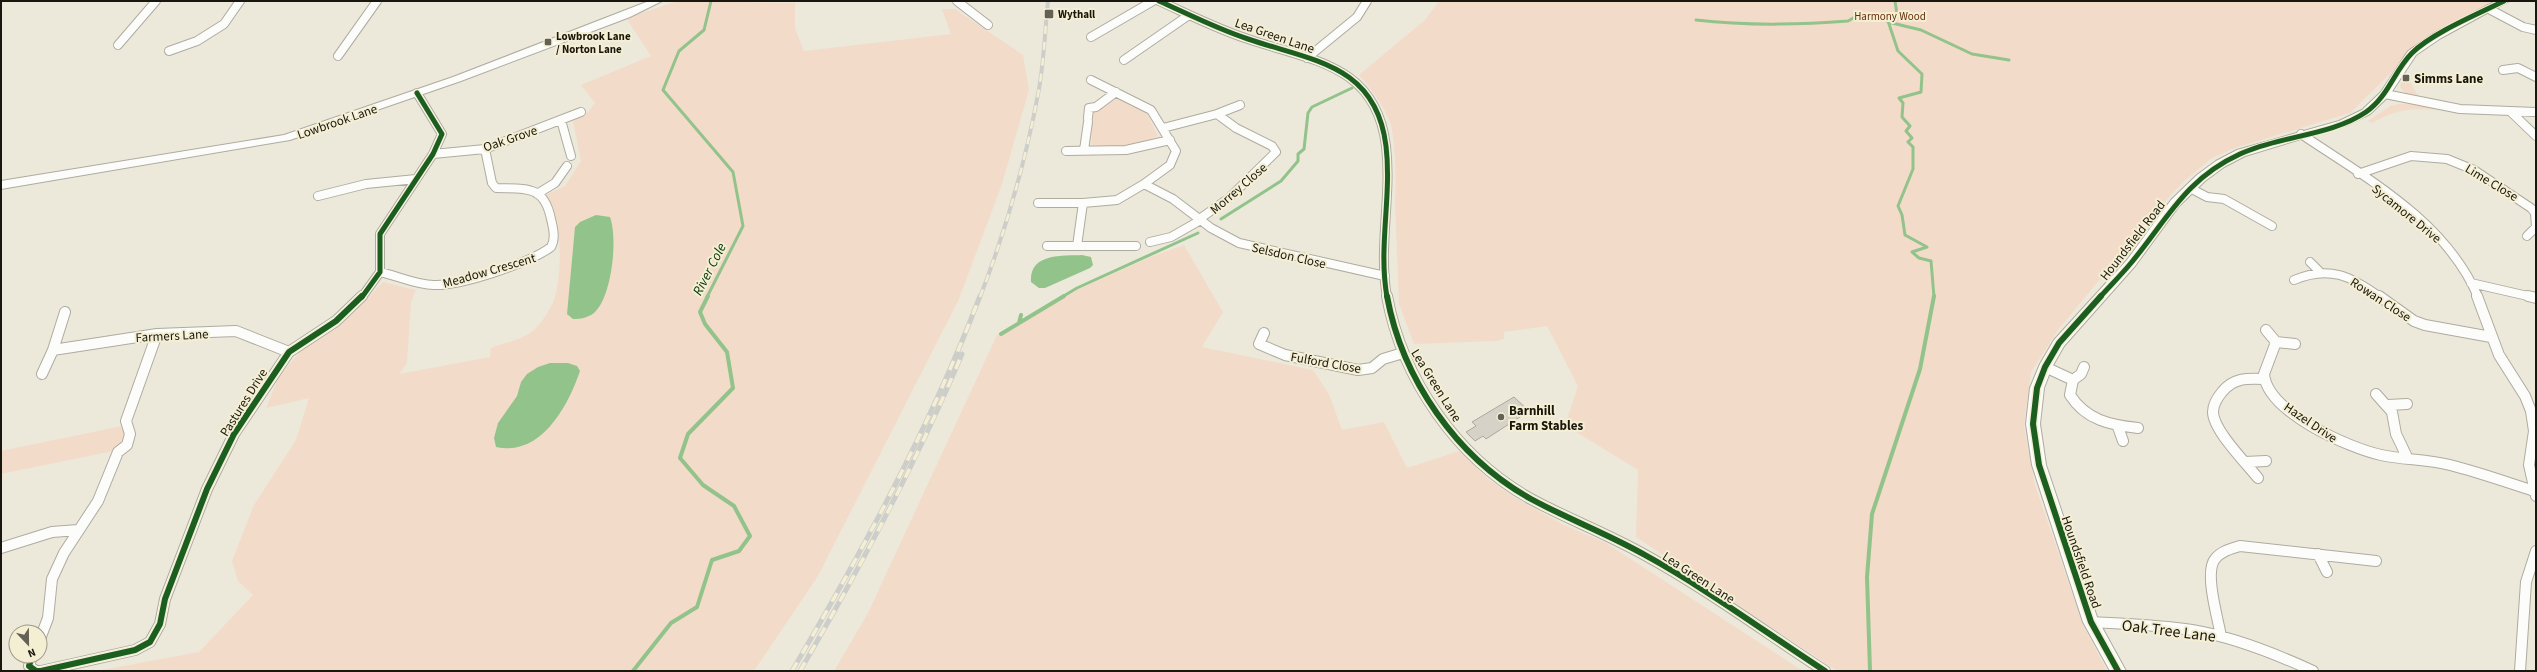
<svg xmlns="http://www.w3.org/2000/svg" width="2537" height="672" font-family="'Source Sans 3',sans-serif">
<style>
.green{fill:#f3dbca}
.water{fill:#92c38b}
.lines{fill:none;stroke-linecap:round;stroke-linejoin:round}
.stream-far1{stroke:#92c38b;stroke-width:3}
.stream{stroke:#92c38b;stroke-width:4}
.building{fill:#d7d2c7;stroke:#ada89e}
.street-far1-casing{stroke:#aeaba0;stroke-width:10}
.street-casing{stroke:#aeaba0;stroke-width:12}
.secondary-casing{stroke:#aeaba0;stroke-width:2}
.street-far1{stroke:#fcfcfa;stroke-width:8}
.street{stroke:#fcfcfa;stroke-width:10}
.secondary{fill:#fcfcfa;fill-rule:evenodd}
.rail-far1-casing{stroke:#cdcdc9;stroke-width:4}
.rail-casing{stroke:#cdcdc9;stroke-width:5}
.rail-far1{stroke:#f4eed3;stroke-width:2.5;stroke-dasharray:8;stroke-linecap:butt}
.rail{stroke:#f4eed3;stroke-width:3.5;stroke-dasharray:10;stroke-linecap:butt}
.cycleway-far1-casing{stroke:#f4eed3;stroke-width:7}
.cycleway-casing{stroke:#f4eed3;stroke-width:9}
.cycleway-far1{stroke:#1b5e20;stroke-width:5}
.cycleway{stroke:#1b5e20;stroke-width:6}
.poi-dot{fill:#636055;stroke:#f4eed3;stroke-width:1.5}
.labels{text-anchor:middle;stroke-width:4;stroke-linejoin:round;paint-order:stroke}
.far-poi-label{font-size:11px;font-weight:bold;fill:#19170d;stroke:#f4eed3;text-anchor:start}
.far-park-label{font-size:11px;fill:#682e0a;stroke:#f4eed3}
.street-label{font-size:13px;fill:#19170d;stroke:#f4eed3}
.poi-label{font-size:13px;font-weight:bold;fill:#19170d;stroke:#f4eed3;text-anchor:start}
.water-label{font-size:14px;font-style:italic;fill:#033806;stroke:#f4eed3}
.near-street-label{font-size:16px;fill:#19170d;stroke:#f4eed3}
</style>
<rect width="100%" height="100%" fill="#ece9db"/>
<!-- green -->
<path class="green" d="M678 1 795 3V28L804 51 951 34 942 9H955L1023 55 1029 90 1002 184 959 299 818 576 754 671H96L199 652 253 595 238 581 232 561 254 505 296 440 309 398 266 408 279 376 307 344 340 322 363 303 383 282 416 290 411 302 407 363 399 374 490 357 491 348C507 342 527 339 538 326 544 319 553 305 555 297 562 272 563 214 546 195L565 186 581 161 573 121 588 112 595 103 581 85 651 56 626 18Z
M1439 1H2492L2408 51 2399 65 2350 113 2235 148 2212 158 2183 182 2153 215 2058 330 2031 372 2024 426 2035 485 2083 625 2107 671H1837L1636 537 1638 470 1565 425 1578 386 1547 326 1504 332V339L1496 341 1414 344 1399 304 1395 199C1397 183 1395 137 1390 122 1383 104 1371 89 1359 75L1425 20Z
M2406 75 2420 99C2411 97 2404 95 2400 86Z
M1122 98 1145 110 1158 136 1127 147 1091 145 1094 110C1105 108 1111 99 1122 98Z
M2398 104H2414L2441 111C2414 107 2396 109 2372 123L2368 121 2390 106Z
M1184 245 1223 312 1202 347 1313 370 1329 394 1342 430 1384 422 1407 468 1459 451 1488 479 1514 497 1562 524 1606 543 1803 671H834L868 613 997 335 1079 289 1153 256Z
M122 426 125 432 123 443 113 451 1 474V451Z"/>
<!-- water -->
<path class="water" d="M596 215 610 217C618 239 612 297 594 313 587 318 581 319 573 319L567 314 575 227 580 222Z
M1082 255 1091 257 1093 265 1090 268 1045 288H1039L1031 282C1029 253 1062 256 1082 255Z
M550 363H568L577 366 580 371C568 406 541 457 496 447L494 438 498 423 517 396 521 382 527 374 538 367Z"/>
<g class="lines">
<!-- stream-far1 -->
<path class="stream-far1" d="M1696 20C1747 26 1797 25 1848 21L1855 17
M1887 20 1897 14 1895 1
M1888 21 1898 51 1922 74 1921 92 1899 98 1903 103 1902 117 1910 126 1906 131 1912 138 1908 142 1913 147V169L1898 206 1902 215 1905 235 1927 247 1912 252 1919 258 1931 261 1934 297
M1888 22 1921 30 1972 54 2009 60
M1221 219 1281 181 1298 161V154L1304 149 1308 113 1312 107 1352 88
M707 297 743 226 733 172 663 90 679 51 704 30 711 1
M1062 297 1077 288 1198 233"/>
<!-- stream -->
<path class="stream" d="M1019 323 1021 315
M1001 334 1064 296
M633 671 671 623 697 607 712 560 739 551 750 536 734 506 703 485 680 458 688 434 733 388 727 352 705 324 700 312 708 296
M1870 671 1867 577 1872 514 1920 369 1934 296"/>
</g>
<!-- building -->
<path class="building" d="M1514 397 1529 411 1486 439 1483 436 1475 441 1466 432 1476 426 1472 422Z"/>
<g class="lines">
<defs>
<path id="street-far1" d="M957 1 988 25
M1159 1C1188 14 1217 29 1248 39 1312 61 1376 64 1386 146 1392 196 1378 247 1387 297
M2489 9 2523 27 2536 30
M1091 37 1153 1
M118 45 156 1
M169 51 197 41 224 24 240 1
M338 56 377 1
M1307 58 1357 17 1367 1
M1124 60 1189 15
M2503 70 2518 68 2536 77
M1091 80 1151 110 1176 151 1170 165 1144 184 1173 199 1211 228 1239 243 1385 276
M2385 94 2460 109 2536 112
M2512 113 2536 136
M1217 114 1240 105
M1088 118 1089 108 1096 107 1116 92
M561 120 571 156
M1163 128 1217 114 1236 128 1272 146 1276 152 1229 198 1198 220
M2301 134C2366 178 2446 221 2478 297
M1084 150 1088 122
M1066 151 1126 150 1170 140
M433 154 485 149 581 112
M2358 174 2411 156 2447 159 2474 170 2531 208 2535 213 2536 227 2527 236
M2190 188 2207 197 2224 199 2272 226
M537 194 555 183 567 166
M318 196 366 184 416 179
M1038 203H1083
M1150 242 1171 237 1199 221
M1047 246H1077
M1136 246H1077L1083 203 1117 200 1144 184
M2310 262 2319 271
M380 272C398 276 416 285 434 285 460 286 530 263 551 247 556 238 553 228 551 219 544 185 527 189 496 188L492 183 485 149
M2294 280C2329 265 2351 276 2380 297
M2471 283 2532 297
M362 297 380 272V234L433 154 442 134 417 93"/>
<path id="street" d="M1387 296C1402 379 1457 458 1531 499 1568 519 1608 534 1645 555 1707 589 1765 632 1825 671
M2379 296 2414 321 2425 325 2491 337
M2477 296 2499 355 2525 396 2531 411 2534 431 2529 465 2536 496
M2528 296 2536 298
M2266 330 2276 342 2264 374C2267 412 2349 448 2381 455 2404 460 2427 459 2450 465 2478 472 2506 482 2534 491
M1264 333 1259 344 1285 355 1358 370 1372 368 1383 359 1403 353
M2276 342 2295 344
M53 350 65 312
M2045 367 2073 380 2070 395C2086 420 2110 425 2138 428
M42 374 53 350 157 334 236 331 289 352
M2073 380 2081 374 2084 367
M2376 394 2392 412 2396 434 2407 457
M2388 405 2407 404
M2118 427 2123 441
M2245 462 2266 461
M2258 478C2246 463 2213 430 2213 412 2213 404 2217 398 2222 392 2233 378 2247 378 2264 379
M1 548 52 532 78 530
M2318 554 2327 572
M2091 622C2125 624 2158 625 2192 630 2234 637 2274 653 2313 671
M2221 636C2218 619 2204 572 2215 559 2221 551 2231 549 2240 546L2376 561
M40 639 48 618 52 579 64 553 98 501 118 452 127 445 130 434 126 421 157 334
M32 656 29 666 36 671H41L135 650 150 642 160 624 165 599 207 489 234 434 289 352 336 321 362 296
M2520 671 2526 582 2536 551"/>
<path id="secondary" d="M649 1H662L630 17 461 81 290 140 1 189V181L284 135 453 77Z
M2496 1H2509L2441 38 2416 55 2389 96 2370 114 2347 125 2245 156 2224 167 2205 181 2179 206 2135 266 2064 346 2052 367 2044 388 2040 424 2046 465 2098 620 2126 671H2110L2083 622 2032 465 2026 424 2030 388 2040 364 2054 340 2127 260 2171 200 2197 175 2216 161 2237 150 2339 121 2362 110 2381 92 2408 51 2433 34Z"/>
</defs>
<!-- street-far1 casing -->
<use href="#street-far1" class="street-far1-casing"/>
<!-- street casing -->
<use href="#street" class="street-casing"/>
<!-- secondary casing -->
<use href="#secondary" class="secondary-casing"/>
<!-- street-far1 -->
<use href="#street-far1" class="street-far1"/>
<!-- street -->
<use href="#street" class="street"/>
<!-- secondary -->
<use href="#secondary" class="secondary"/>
<defs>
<path id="rail-far1" d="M980 297C1006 230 1026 160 1039 89 1044 60 1045 30 1048 1"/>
<path id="rail" d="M792 671C863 550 930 427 980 296
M800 671C860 568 916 464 962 354"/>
</defs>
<!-- rail-far1 casing -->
<use href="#rail-far1" class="rail-far1-casing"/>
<!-- rail casing -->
<use href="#rail" class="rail-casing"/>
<!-- rail-far1 -->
<use href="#rail-far1" class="rail-far1"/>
<!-- rail -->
<use href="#rail" class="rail"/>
<defs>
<path id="cycleway-far1" d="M1159 1C1188 14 1217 29 1248 39 1312 61 1376 64 1386 146 1392 196 1378 247 1387 297
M362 297 380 272V234L433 154 442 134 417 93
M2100 297C2110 286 2121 275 2131 263 2167 220 2185 179 2240 154 2278 136 2331 136 2366 112 2388 97 2394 71 2412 53 2432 33 2478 14 2504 1"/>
<path id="cycleway" d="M1387 296C1402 379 1457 458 1531 499 1568 519 1608 534 1645 555 1707 589 1765 632 1825 671
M2101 296 2059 343 2045 367 2037 388 2033 424 2039 465 2091 622 2118 671
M32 656 29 666 36 671H41L135 650 150 642 160 624 165 599 207 489 234 434 289 352 336 321 362 296"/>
</defs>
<!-- cycleway-far1 casing -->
<use href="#cycleway-far1" class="cycleway-far1-casing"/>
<!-- cycleway casing -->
<use href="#cycleway" class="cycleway-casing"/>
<!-- cycleway-far1 -->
<use href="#cycleway-far1" class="cycleway-far1"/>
<!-- cycleway -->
<use href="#cycleway" class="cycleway"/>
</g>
<!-- markers -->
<g class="poi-dot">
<rect x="1044" y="9" width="10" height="10" rx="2"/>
<rect x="544" y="38" width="8" height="8" rx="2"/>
<rect x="2402" y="74" width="8" height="8" rx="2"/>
<circle cx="1501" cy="417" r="4"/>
</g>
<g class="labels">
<!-- far-poi labels -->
<g class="far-poi-label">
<text x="1058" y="18">Wythall</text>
<text x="556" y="40">Lowbrook Lane<tspan x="556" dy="13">/ Norton Lane</tspan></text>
</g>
<!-- far-park labels -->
<g class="far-park-label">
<text x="1890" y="20">Harmony Wood</text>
</g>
<!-- street labels -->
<g class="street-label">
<text transform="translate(1275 35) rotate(19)" y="5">Lea Green Lane</text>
<text transform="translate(337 121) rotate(-19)" y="5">Lowbrook Lane</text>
<text transform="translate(510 138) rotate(-19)" y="5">Oak Grove</text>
<text transform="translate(2492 182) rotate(31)" y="5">Lime Close</text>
<text transform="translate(1238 188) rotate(-41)" y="5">Morrey Close</text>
<text transform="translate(2407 213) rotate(39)" y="5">Sycamore Drive</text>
<text transform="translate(2132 240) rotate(-52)" y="5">Houndsfield Road</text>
<text transform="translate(1289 255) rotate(13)" y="5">Selsdon Close</text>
<text transform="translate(489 270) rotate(-16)" y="5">Meadow Crescent</text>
<text transform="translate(2381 299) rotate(33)" y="5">Rowan Close</text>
<text transform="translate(172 335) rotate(-3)" y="5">Farmers Lane</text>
<text transform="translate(1326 362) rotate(10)" y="5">Fulford Close</text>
<text transform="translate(1437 385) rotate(58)" y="5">Lea Green Lane</text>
<text transform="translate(243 402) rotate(-58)" y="5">Pastures Drive</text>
<text transform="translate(2311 422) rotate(34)" y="5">Hazel Drive</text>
<text transform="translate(2082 562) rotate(71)" y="5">Houndsfield Road</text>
<text transform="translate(1699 577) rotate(33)" y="5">Lea Green Lane</text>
</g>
<!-- poi labels -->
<g class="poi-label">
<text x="2414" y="83">Simms Lane</text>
<text x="1509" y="415">Barnhill<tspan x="1509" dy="15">Farm Stables</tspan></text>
</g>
<!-- water labels -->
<g class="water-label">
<text transform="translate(709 269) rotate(-63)" y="5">River Cole</text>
</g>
<!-- near-street labels -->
<g class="near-street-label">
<text transform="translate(2169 630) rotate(7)" y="6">Oak Tree Lane</text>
</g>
</g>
<!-- border -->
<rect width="2537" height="672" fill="none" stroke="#19170d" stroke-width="4"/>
<!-- north arrow -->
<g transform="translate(28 644) rotate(158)"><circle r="19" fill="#f4eed3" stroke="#9c9884"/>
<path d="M0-3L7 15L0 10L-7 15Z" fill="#636055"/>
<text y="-6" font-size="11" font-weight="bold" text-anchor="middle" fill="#19170d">N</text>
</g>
</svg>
